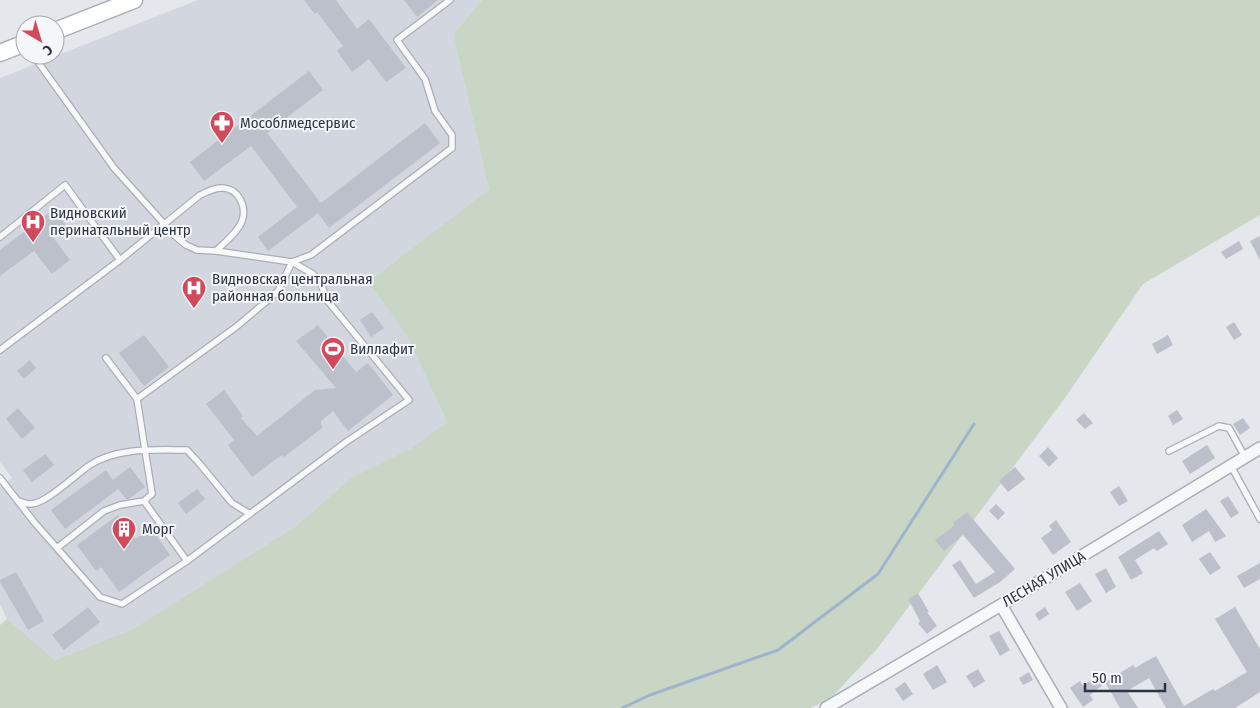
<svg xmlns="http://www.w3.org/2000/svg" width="1260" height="708" font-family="'Fira Sans Condensed',sans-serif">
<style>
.built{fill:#d2d6de}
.green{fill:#c9d6c5}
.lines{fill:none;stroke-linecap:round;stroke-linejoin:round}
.stream{stroke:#9fb4cc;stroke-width:3}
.building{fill:#bbc0ca}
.service-casing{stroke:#a9aeb7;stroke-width:8}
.minor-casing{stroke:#a9aeb7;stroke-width:14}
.secondary-casing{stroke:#a9aeb7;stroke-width:19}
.service{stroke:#f7f8fa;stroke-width:5.5}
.minor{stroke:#f7f8fa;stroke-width:11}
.secondary{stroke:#fff;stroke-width:16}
.labels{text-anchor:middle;stroke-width:4;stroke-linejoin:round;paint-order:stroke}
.poi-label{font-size:15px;fill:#2b3445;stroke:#f4f6f9;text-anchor:start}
.street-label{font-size:15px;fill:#2b3445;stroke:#f4f6f9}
</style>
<rect width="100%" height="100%" fill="#e4e7ec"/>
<!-- built -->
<path class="built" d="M198 0H482L453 34 489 189 368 282 407 336 447 422 410 449 352 477 296 526 131 630 55 660 7 619 0 604V487L12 478 0 462V78Z"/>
<!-- green -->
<path class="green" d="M482 0H1260V215L1143 284 1067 395 877 649 830 699 810 708H0V625L7 619 55 660 131 630 296 526 352 477 410 449 447 422 407 336 368 282 489 189 453 34Z"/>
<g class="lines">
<!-- stream -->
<path class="stream" d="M622 708 650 695 778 650 878 574 974 424"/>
</g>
<!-- building -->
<path class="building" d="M304 0H336L357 29 369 19 406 68 386 82 369 59 352 72 337 51 343 46 317 12 315 14Z
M404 0H438L417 17Z
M309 71 323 90 267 133 321 203 425 123 440 143 329 228 318 213 268 251 258 237 297 207 251 146 204 181 190 162Z
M53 210 66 225 52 236 70 260 52 274 34 251 0 276V250Z
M1260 236V260L1250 241Z
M1239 241 1243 249 1226 259 1221 252Z
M372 312 384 328 371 337 360 320Z
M1234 322 1242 335 1234 340 1226 327Z
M318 325 356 372 368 363 393 395 348 431 333 411 321 421 322 428 284 457 282 455 252 477 228 445 234 440 206 404 224 390 243 416 241 418 257 436 315 390 336 388 296 341Z
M144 335 169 367 144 386 119 353Z
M1168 335 1173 345 1157 354 1152 344Z
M30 360 36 368 24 379 17 371Z
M18 408 35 428 22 439 6 419Z
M1177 410 1183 419 1173 425 1168 416Z
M1084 413 1093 423 1085 429 1076 420Z
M1243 418 1250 428 1240 435 1233 424Z
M1207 445 1215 458 1190 474 1182 461Z
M1048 447 1058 458 1049 467 1039 456Z
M45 454 54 465 32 482 23 470Z
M130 467 145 487 129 499H126L118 489 65 529 51 510 106 470 113 480Z
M1015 467 1025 479 1008 492 999 481Z
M1119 486 1128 501 1119 506 1110 492Z
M197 489 205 499 186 514 178 503Z
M1228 496 1239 513 1231 518 1220 501Z
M996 504 1005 513 998 520 989 511Z
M1206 509 1226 536 1215 542 1209 531 1192 542 1182 525Z
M967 512 1015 569 1000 582 974 598 952 565 960 560 976 584 995 572 963 535 944 551 935 540 955 525 953 523Z
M118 515 136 539 151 528 170 555 119 592 101 567 96 571 77 545Z
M1056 520 1071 542 1053 555 1041 538 1052 530 1049 526Z
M1159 531 1168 544 1157 551 1154 548 1135 560 1143 573 1131 580 1118 557Z
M1210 552 1221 568 1210 575 1199 559Z
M1260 563V579L1244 588 1237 576Z
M1106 568 1116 587 1106 593 1095 574Z
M16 572 44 621 28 630 0 582V580Z
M1080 583 1092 601 1077 611 1065 592Z
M918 593 929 612H927L937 626 927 634 918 623 920 621 908 599Z
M88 607 100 622 64 650 52 635Z
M1045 607 1049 614 1039 621 1035 614Z
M1235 607 1260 649V692L1235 708H1166L1149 678 1127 691 1138 708H1120L1105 682 1133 665 1135 668 1156 656 1184 706 1213 689 1215 691 1247 672 1215 619Z
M999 631 1010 650 1000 656 989 636Z
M937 665 947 682 933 690 923 674Z
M978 669 985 681 974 688 966 676Z
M1029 672 1033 680 1023 685 1019 678Z
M1097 675 1104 684 1090 695 1093 700 1083 707 1070 688 1080 681 1083 686Z
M905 682 913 694 903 701 895 689Z"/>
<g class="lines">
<defs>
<path id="service" d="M0 237 65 185 120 260
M0 350 120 260 200 195C207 192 215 187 223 188 239 189 247 207 242 221 238 232 225 242 216 251
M106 358 137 399 152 494 144 501 187 561
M137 399 236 327 267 301 278 291 292 262 311 255 452 148V135L435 111 425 79 397 40 450 0
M1169 451 1219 426 1229 428 1245 457
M1231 466 1260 519
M0 478 34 522 100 597 122 604 187 561 346 442 409 400 327 300 321 284 313 274 292 262 216 251 197 250 186 245 175 236 114 168 33 55
M18 501C22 502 26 504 29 504 44 506 76 474 90 465 117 447 155 450 187 450L199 463 232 503 250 514
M57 548 104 511 120 505 144 501"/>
<path id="minor" d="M1001 605 1061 708
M826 708 1001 605 1260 448"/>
<path id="secondary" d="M55 31 134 0
M0 53 25 43"/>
</defs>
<!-- service casing -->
<use href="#service" class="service-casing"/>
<!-- minor casing -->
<use href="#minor" class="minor-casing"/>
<!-- secondary casing -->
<use href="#secondary" class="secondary-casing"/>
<!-- service -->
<use href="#service" class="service"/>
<!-- minor -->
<use href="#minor" class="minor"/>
<!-- secondary -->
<use href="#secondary" class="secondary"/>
</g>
<!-- icons -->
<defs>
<symbol id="pharmacy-pin" viewBox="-11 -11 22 30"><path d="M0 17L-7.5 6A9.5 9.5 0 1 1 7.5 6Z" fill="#d1495b" stroke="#f4f6f9"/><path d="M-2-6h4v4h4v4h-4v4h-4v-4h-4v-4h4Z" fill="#fff"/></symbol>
<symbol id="hospital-pin" viewBox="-11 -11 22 30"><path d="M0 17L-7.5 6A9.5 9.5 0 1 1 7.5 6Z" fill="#d1495b" stroke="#f4f6f9"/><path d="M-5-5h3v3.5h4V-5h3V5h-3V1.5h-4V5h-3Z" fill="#fff"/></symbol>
<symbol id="stadium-pin" viewBox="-11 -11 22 30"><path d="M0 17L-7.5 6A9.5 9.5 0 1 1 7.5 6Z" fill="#d1495b" stroke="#f4f6f9"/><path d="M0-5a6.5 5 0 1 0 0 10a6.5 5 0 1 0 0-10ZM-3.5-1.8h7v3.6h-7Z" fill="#fff"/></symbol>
<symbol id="building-pin" viewBox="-11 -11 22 30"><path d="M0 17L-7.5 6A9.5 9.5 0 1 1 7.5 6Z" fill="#d1495b" stroke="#f4f6f9"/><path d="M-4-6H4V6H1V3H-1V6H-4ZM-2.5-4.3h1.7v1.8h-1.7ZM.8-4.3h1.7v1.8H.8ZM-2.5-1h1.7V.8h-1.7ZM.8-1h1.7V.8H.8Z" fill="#fff"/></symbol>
</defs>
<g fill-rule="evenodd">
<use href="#pharmacy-pin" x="208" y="109" width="28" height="38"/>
<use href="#hospital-pin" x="19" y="208" width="28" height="38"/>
<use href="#hospital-pin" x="180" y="274" width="28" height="38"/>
<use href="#stadium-pin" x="319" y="335" width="28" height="38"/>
<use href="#building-pin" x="110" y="515" width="28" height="38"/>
</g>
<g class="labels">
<!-- poi labels -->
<g class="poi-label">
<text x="240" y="128">Мособлмедсервис</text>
<text x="50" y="218">Видновский<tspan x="50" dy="17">перинатальный центр</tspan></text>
<text x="212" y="284">Видновская центральная<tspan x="212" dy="17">районная больница</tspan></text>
<text x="350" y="354">Виллафит</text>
<text x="142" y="534">Морг</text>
</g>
<!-- street labels -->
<g class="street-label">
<text transform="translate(1044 579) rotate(-31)" y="5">ЛЕСНАЯ УЛИЦА</text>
</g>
</g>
<!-- north arrow -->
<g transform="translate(40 40) rotate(142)"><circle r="24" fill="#f4f6f9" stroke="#a4a8b1"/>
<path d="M0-4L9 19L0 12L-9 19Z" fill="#d1495b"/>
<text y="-8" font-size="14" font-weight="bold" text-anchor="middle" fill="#2b3445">С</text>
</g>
<!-- scale -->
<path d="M1085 683v8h80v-8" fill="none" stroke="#2b3445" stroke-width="2.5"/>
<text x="1092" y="683" font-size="15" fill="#2b3445" stroke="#f4f6f9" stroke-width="4" paint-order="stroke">50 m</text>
</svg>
